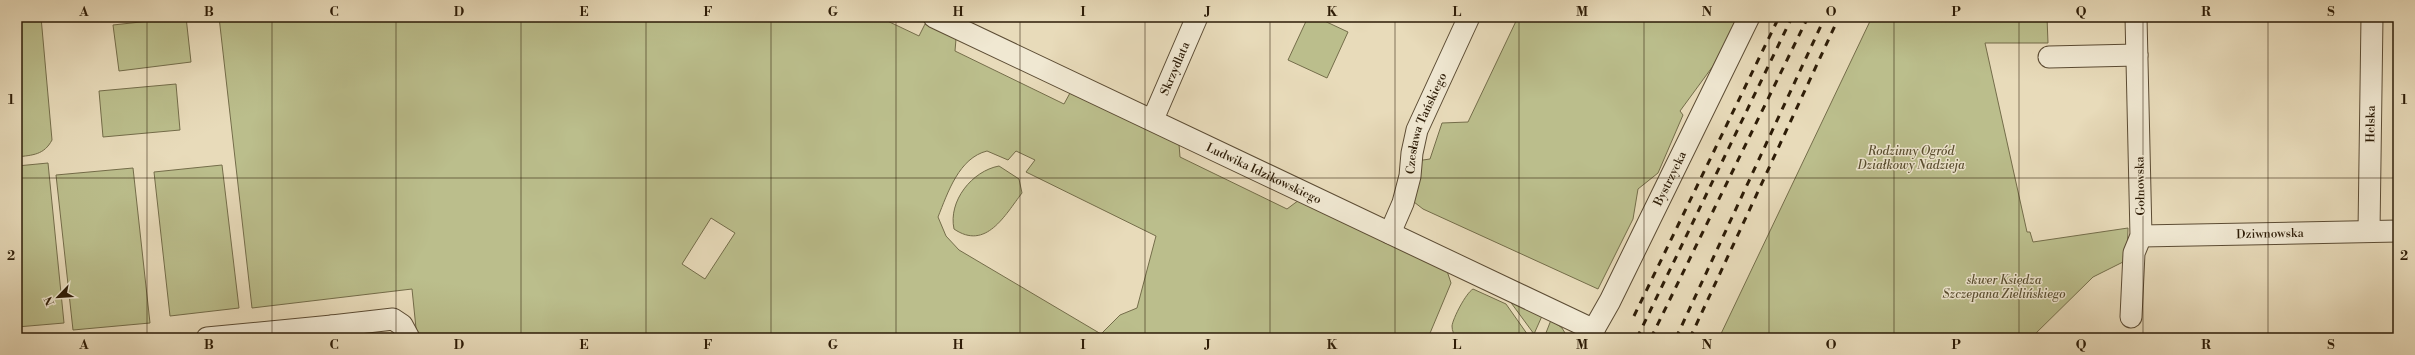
<svg xmlns="http://www.w3.org/2000/svg" width="2415" height="355" font-family="'Libre Bodoni',serif">
<style>
.green{fill:#bbbe8c;stroke:#746d4a;fill-rule:evenodd}
.lines{fill:none;stroke-linecap:round;stroke-linejoin:round}
.minor-casing{stroke:#5c4c34;stroke-width:23}
.minor{stroke:#f0e8d2;stroke-width:21}
.rail{stroke:#2d1c07;stroke-width:3;stroke-dasharray:7 7;stroke-linecap:butt}
.grid{fill:none;stroke:#2d1c07;stroke-width:1;stroke-opacity:0.55}
.labels{text-anchor:middle;stroke-width:3;stroke-linejoin:round;paint-order:stroke}
.street-label{font-size:12px;fill:#2d1c07;stroke:#f0e8d2}
.park-label{font-size:12px;font-style:italic;fill:#584d2f;stroke:#f0e8d2}
.neatline{fill:none;stroke:#2d1c07;stroke-width:1.5}
.grid-label{font-size:13px;text-anchor:middle;font-weight:bold;fill:#2d1c07}
</style>
<rect width="100%" height="100%" fill="#e8dbba"/>
<filter id="stains"><feTurbulence type="fractalNoise" baseFrequency=".005" numOctaves="4"/><feColorMatrix values="0 0 0 0 .2 0 0 0 0 .09 0 0 0 0 .02 0 0 0 .5 -.17"/></filter>
<radialGradient id="worn" r=".72"><stop offset=".6" stop-color="#630" stop-opacity="0"/><stop offset="1" stop-color="#630" stop-opacity=".3"/></radialGradient>
<!-- green -->
<path class="green" d="M17 17H41L52 140C44 155 33 155 17 157Z
M186 17 191 62 119 71 113 25Z
M219 17H879L919 36 925 24 956 39 955 51 1064 104 1070 93 1179 144 1180 157 1287 209 1299 200 1447 271 1451 283 1428 338H417L412 289 252 308ZM987 151 1008 160 1016 151 1035 160 1026 172 1156 236 1137 308 1120 315 1101 334 959 250 946 236 938 217C948 192 959 158 987 151ZM711 218 735 233 705 279 682 264Z
M1308 17H1316L1348 32 1327 78 1288 60Z
M1518 17H1738L1713 66 1680 111 1683 115 1658 173 1638 189 1633 219 1598 289 1423 209 1414 202 1416 161 1430 159 1442 123 1468 122Z
M1872 17H2047L2048 43H1985L2027 232H2030L2033 242 2128 228 2127 260 2093 277 2031 338H1719Z
M176 84 180 130 103 137 99 91Z
M48 163 64 323 17 327V166Z
M222 165 239 308 170 316 154 172Z
M999 166 1019 179 1022 193C1005 215 986 251 954 229 948 201 972 171 999 166Z
M133 168 150 323 73 330 56 175Z
M1473 289 1506 304 1530 338H1457C1454 335 1452 331 1452 326 1453 318 1466 293 1473 289Z
M1509 300 1542 316 1534 334Z
M1551 320 1562 328 1568 338H1544Z"/>
<g class="lines">
<defs>
<g id="minor">
<path id="s1" d="M934 17 1594 330"/>
<path d="M2049 57 2137 55"/>
<path id="s2" d="M1153 119 1197 17"/>
<path id="s3" d="M2369 231 2372 17"/>
<path id="s4" d="M1390 233 1403 203 1410 176 1412 153 1417 130 1469 17"/>
<path id="s5" d="M2141 236 2398 231"/>
<path d="M2131 317 2134 253 2141 236 2136 17"/>
<path d="M332 326 393 319 402 325 409 338"/>
<path d="M207 338 332 326 333 338"/>
<path id="s6" d="M1589 338 1610 301 1749 17"/>
</g>
</defs>
<!-- minor casing -->
<use href="#minor" class="minor-casing"/>
<!-- minor -->
<use href="#minor" class="minor"/>
<!-- rail -->
<path class="rail" d="M1634 316 1779 17
M1637 338 1792 17
M1651 338 1808 17
M1676 338 1825 17
M1690 338 1839 17"/>
</g>
<!-- grid -->
<path class="grid" d="M147 17V338M272 17V338M396 17V338M521 17V338M646 17V338M771 17V338M896 17V338M1020 17V338M1145 17V338M1270 17V338M1395 17V338M1519 17V338M1644 17V338M1769 17V338M1894 17V338M2019 17V338M2143 17V338M2268 17V338M17 178H2398"/>
<g class="labels">
<!-- street labels -->
<g class="street-label">
<text dy="4" stroke="none"><textPath href="#s2" startOffset="55">Skrzydlata</textPath></text>
<text dy="4" stroke="none"><textPath href="#s4" startOffset="116">Czesława Tańskiego</textPath></text>
<text dy="4" stroke="none"><textPath href="#s3" startOffset="107">Helska</textPath></text>
<text dy="4" stroke="none"><textPath href="#s1" startOffset="365">Ludwika Idzikowskiego</textPath></text>
<text dy="4" stroke="none"><textPath href="#s6" startOffset="179">Bystrzycka</textPath></text>
<text transform="translate(2140 186) rotate(-91)" y="4">Gołnowska</text>
<text dy="4" stroke="none"><textPath href="#s5" startOffset="129">Dziwnowska</textPath></text>
</g>
<!-- park labels -->
<g class="park-label">
<text x="1911" y="155">Rodzinny Ogród<tspan x="1911" dy="14">Działkowy Nadzieja</tspan></text>
<text x="2004" y="284">skwer Księdza<tspan x="2004" dy="14">Szczepana Zielińskiego</tspan></text>
</g>
</g>
<!-- margin -->
<rect width="2415" height="355" fill="none" stroke="#e8dbba" stroke-width="44"/>
<!-- north arrow -->
<g transform="translate(58 297) rotate(245)" stroke="#f0e8d2" stroke-width="3" paint-order="stroke">
<path d="M0-3L7 15L0 10L-7 15Z" fill="#2d1c07"/>
<text y="-6" font-size="11" font-weight="bold" text-anchor="middle" fill="#2d1c07">N</text>
</g>
<rect x="22" y="22" width="2371" height="311" class="neatline"/>
<g class="grid-label">
<text x="84" y="16">A</text>
<text x="209" y="16">B</text>
<text x="334" y="16">C</text>
<text x="459" y="16">D</text>
<text x="584" y="16">E</text>
<text x="708" y="16">F</text>
<text x="833" y="16">G</text>
<text x="958" y="16">H</text>
<text x="1083" y="16">I</text>
<text x="1208" y="16">J</text>
<text x="1332" y="16">K</text>
<text x="1457" y="16">L</text>
<text x="1582" y="16">M</text>
<text x="1707" y="16">N</text>
<text x="1831" y="16">O</text>
<text x="1956" y="16">P</text>
<text x="2081" y="16">Q</text>
<text x="2206" y="16">R</text>
<text x="2331" y="16">S</text>
<text x="11" y="104">1</text>
<text x="2404" y="104">1</text>
<text x="11" y="260">2</text>
<text x="2404" y="260">2</text>
<text x="84" y="349">A</text>
<text x="209" y="349">B</text>
<text x="334" y="349">C</text>
<text x="459" y="349">D</text>
<text x="584" y="349">E</text>
<text x="708" y="349">F</text>
<text x="833" y="349">G</text>
<text x="958" y="349">H</text>
<text x="1083" y="349">I</text>
<text x="1208" y="349">J</text>
<text x="1332" y="349">K</text>
<text x="1457" y="349">L</text>
<text x="1582" y="349">M</text>
<text x="1707" y="349">N</text>
<text x="1831" y="349">O</text>
<text x="1956" y="349">P</text>
<text x="2081" y="349">Q</text>
<text x="2206" y="349">R</text>
<text x="2331" y="349">S</text>
</g>
<rect width="100%" height="100%" filter="url(#stains)"/>
<rect width="100%" height="100%" fill="url(#worn)"/>
</svg>
